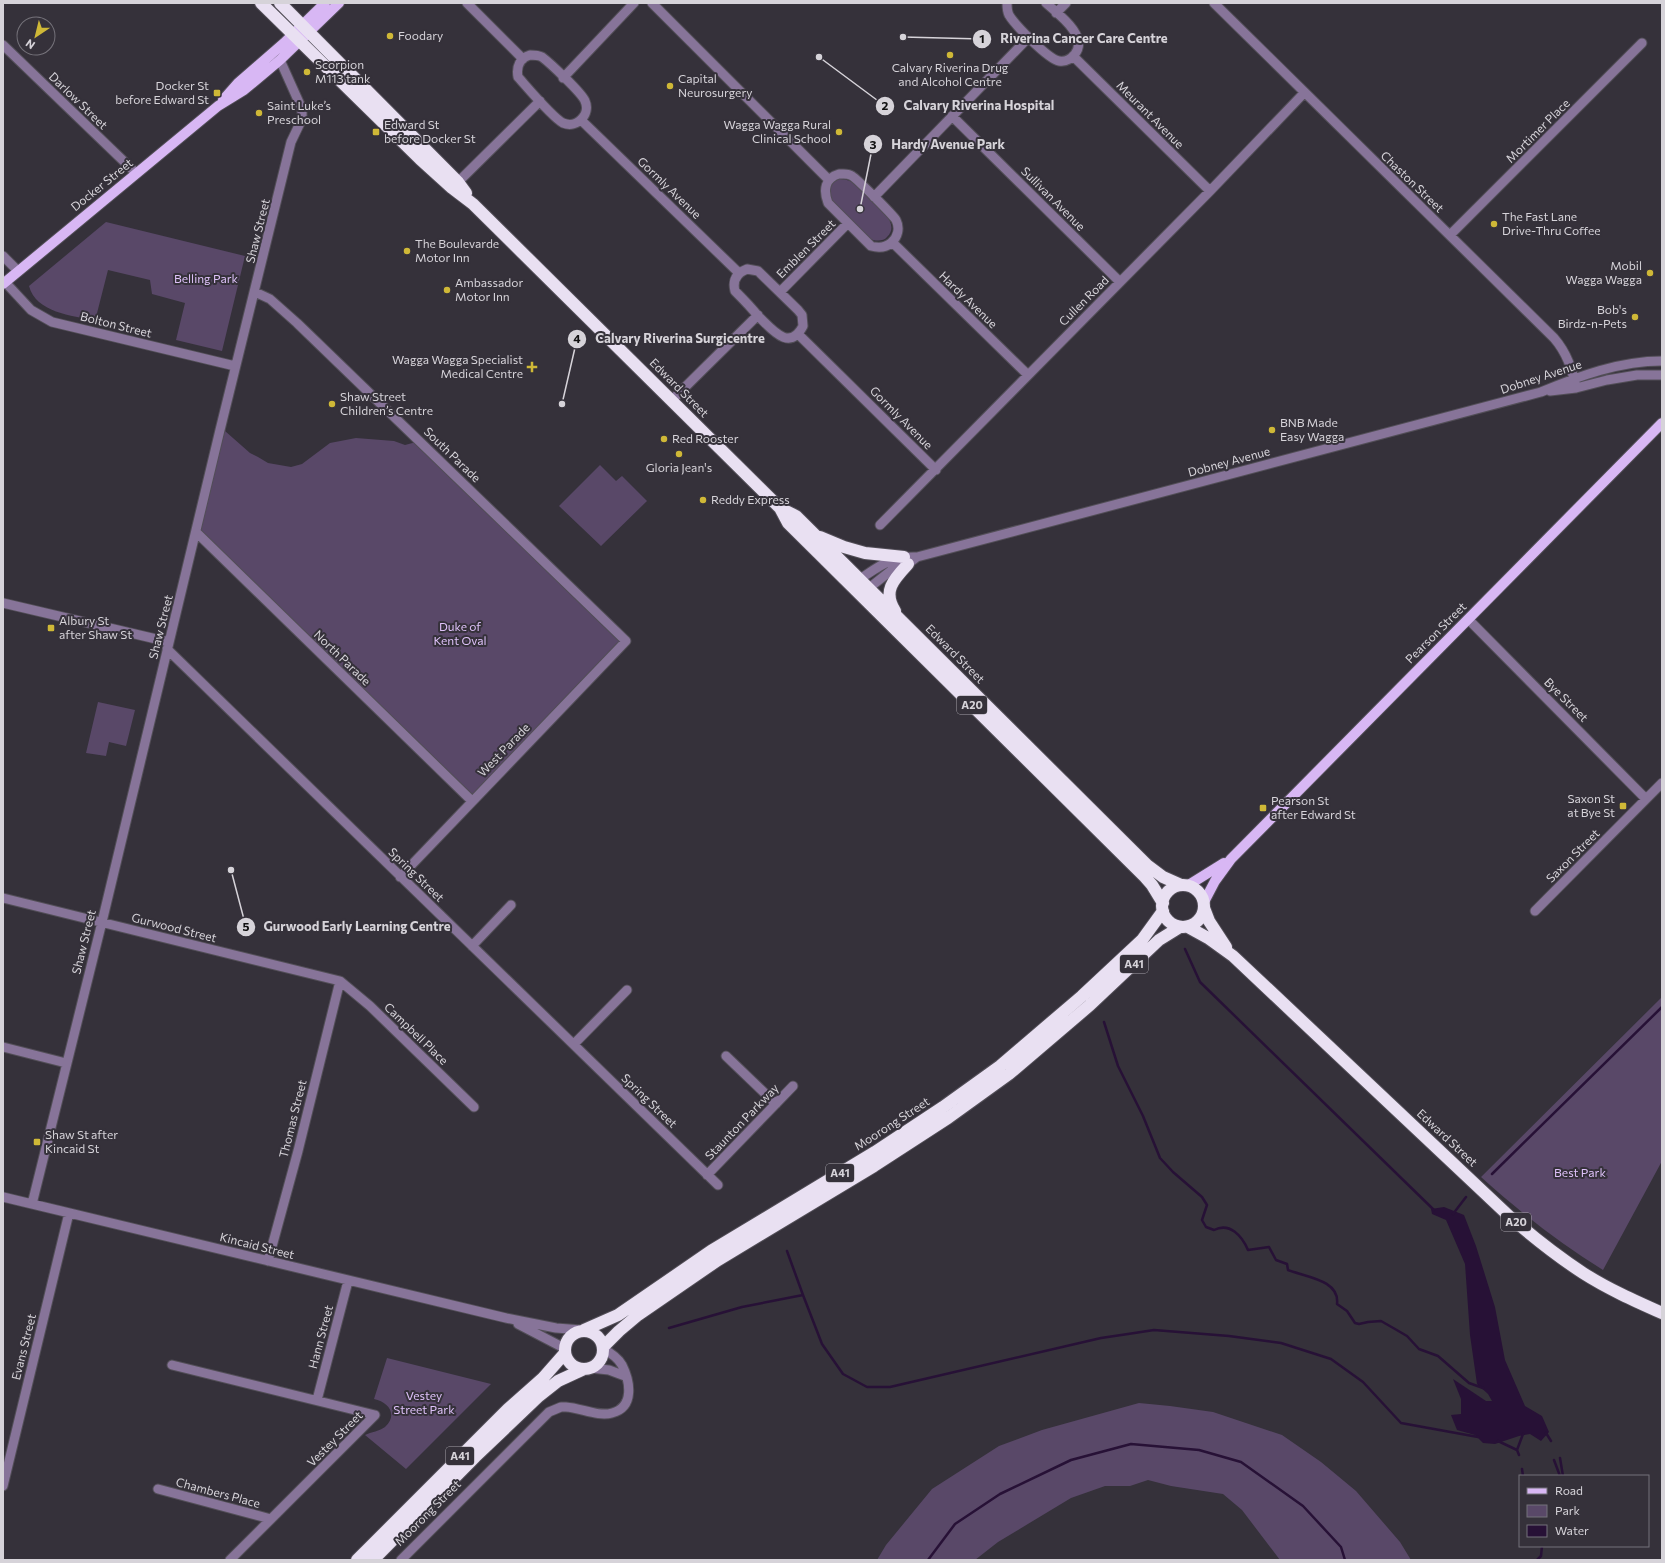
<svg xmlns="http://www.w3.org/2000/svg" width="1665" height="1563" font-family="Commissioner,sans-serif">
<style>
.green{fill:#594868}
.water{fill:#271136}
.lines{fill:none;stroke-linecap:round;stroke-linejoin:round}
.stream{stroke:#271136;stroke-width:2.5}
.minor-casing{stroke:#524e57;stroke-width:11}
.major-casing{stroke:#524e57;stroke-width:12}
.highway-casing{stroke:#524e57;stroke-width:14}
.minor{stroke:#877499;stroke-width:9}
.major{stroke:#d8b7f4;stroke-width:10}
.highway{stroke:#e9e0f2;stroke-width:12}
.poi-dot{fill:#cfb837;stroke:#35313a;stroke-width:1.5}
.labels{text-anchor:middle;stroke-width:4;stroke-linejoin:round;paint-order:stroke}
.shield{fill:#35313a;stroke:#a6a2a9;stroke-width:1}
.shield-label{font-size:11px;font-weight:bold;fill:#d6d3d9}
.poi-label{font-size:12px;fill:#d6d3d9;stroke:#35313a;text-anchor:start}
.street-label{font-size:12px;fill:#d6d3d9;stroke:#35313a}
.park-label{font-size:12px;fill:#dfc2fa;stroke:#35313a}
.leader{fill:none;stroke:#d6d3d9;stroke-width:1.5}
.callout-dot{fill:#d6d3d9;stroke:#35313a;stroke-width:1.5}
.mark-label{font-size:12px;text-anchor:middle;font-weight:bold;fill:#111}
.callout-label{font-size:13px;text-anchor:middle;font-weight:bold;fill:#d6d3d9;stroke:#35313a;stroke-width:4;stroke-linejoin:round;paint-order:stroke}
</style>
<rect width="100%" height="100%" fill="#35313a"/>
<!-- green -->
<path class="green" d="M838 179C854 178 863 191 873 201 881 210 900 224 887 237 884 241 878 241 873 240 867 238 836 208 833 202 829 195 830 191 831 184Z
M106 222 245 256 222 351 176 340 185 303 152 294 150 280 108 270 95 321C72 315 36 313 29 286Z
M220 430 225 431 250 453 258 457 268 463 291 467 302 464 330 443 356 438 394 441 405 445 420 441 626 641 472 801 196 532Z
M600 465 616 481 622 476 647 501 601 546 559 506Z
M98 702 135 710 126 746 109 742 106 756 86 753Z
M1662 997V1161L1603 1270C1559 1243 1520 1212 1481 1177Z
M387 1358 491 1384 406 1469 365 1435C371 1432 380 1431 385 1427 398 1415 389 1402 374 1399Z
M1139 1403 1170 1406 1213 1412 1282 1435 1321 1462 1356 1491 1400 1542 1411 1560H1280L1242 1510 1223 1494 1171 1486 1148 1480 1130 1486H1105L1071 1498 998 1542 975 1560H877L886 1545 932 1489 999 1446 1042 1430Z"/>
<!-- water -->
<path class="water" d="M1444 1207 1464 1215 1476 1246 1495 1307 1505 1360 1525 1406 1542 1416 1549 1432 1541 1441 1530 1434 1519 1436 1495 1444 1483 1443 1475 1435 1457 1430 1451 1415 1461 1414V1399L1453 1379 1486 1401H1492L1488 1394 1477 1384 1470 1335 1465 1264 1446 1220 1432 1214 1431 1209Z"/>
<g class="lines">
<!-- stream -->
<path class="stream" d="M1185 949 1200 982 1434 1210
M1104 1022 1118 1066 1143 1116 1160 1158 1173 1172 1202 1197 1207 1205 1202 1220 1206 1227 1214 1230C1230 1222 1242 1236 1248 1250L1269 1247 1276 1260 1287 1264 1288 1270C1306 1277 1340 1280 1337 1304L1347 1311 1355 1323 1359 1324 1368 1322 1381 1321 1395 1329 1407 1336 1419 1349 1438 1356 1469 1383 1483 1388
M1492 1174 1662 1007
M1453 1214 1466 1197
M787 1251 803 1295
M669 1328 742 1307 803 1295 822 1344 843 1374 867 1387H890L1101 1338 1128 1334 1154 1330 1229 1336 1281 1343 1331 1359 1363 1382 1401 1423 1478 1437
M1546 1433 1551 1441
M1498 1441 1517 1450 1519 1455
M1517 1450 1523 1434
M1560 1458 1563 1476
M1554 1460 1560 1476
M1522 1469 1523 1476
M928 1560 955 1524 1000 1494 1071 1460 1131 1444 1199 1450 1241 1462 1303 1506 1341 1547 1345 1560
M1537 1560 1541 1556 1542 1546"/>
<defs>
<path id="minor" d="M467 3 523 59
M652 3 829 180
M1007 3C1007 7 1007 11 1009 15 1015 25 1048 59 1059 61 1065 62 1071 59 1075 54 1089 36 1058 14 1046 3
M1214 3 1554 338C1567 353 1572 369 1576 388
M1056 13 1066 3
M3 45 136 173
M530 55C535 55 538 55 542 57 550 63 582 93 585 101 591 114 577 129 563 123 552 117 527 87 518 77 516 66 520 58 530 55Z
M1073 56 1210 191
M563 78 634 3
M952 116 1120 282
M581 120 739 273
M839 174C844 174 848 173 852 176 857 179 893 215 896 220 900 228 898 237 891 243 885 248 878 248 871 246L828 203C823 190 825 178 839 174Z
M454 186 540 101
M874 197 1029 37
M1450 235 1642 43
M892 242 1028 375
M3 256 18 271
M747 269 758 271 798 310 802 315 803 326C789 353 771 328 758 316 751 307 743 299 735 291 732 280 737 273 747 269Z
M5 282 31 310 52 322 235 366
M255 292 270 299 297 323 626 641 400 877
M780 292 848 223
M798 334 936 470
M1550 391 1576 388 1607 380 1637 375H1662
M672 400 758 315
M880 525 1210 191 1304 93
M196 532 472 801
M917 557 908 564 893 569 869 588 857 591 860 579C881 565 891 556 917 557L1541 392C1579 376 1620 361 1662 361
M3 603 169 642
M1468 619 1646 799
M167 649 718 1185
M3 898 340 981 370 1006 474 1107
M1535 911 1662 783
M472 946 511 905
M574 1044 627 990
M3 1047 66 1063
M726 1056 776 1104
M707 1175 793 1086
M3 1197 506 1318 556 1328 582 1330
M32 1204 102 922 220 430 291 142 302 119V109L280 60
M268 1261 298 1151 340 981
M518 1324 564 1348
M172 1365 375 1415
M590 1368 609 1370 625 1376
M317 1400 348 1281
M3 1486 69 1213
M158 1489 271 1519
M230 1560 375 1415
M401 1560 549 1412 561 1407H566C581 1408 598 1417 612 1413 635 1407 630 1381 622 1365 618 1358 611 1353 603 1349"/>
<path id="major" d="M223 100 238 83 284 43 325 3
M3 284 218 106 244 90 280 60 339 3
M1187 886 1224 863
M1204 902 1215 881 1231 859 1662 423"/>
<path id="highway" d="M261 3 420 159 452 188 473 204 780 508 796 516 1147 865 1163 877 1181 885
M280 3 458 182 466 193
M780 508 788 523 1145 877 1152 885 1163 903
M820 537 844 547 865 553 904 557
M895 611C882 591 894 579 908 564
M1162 906a21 21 0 1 1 42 0a21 21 0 1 1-42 0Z
M1204 908 1209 921 1226 947
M1188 927 1208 938 1233 956 1510 1217C1533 1237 1557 1256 1583 1273 1608 1289 1635 1301 1662 1313
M584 1330 618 1315 711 1251 875 1152 943 1107 1000 1066 1082 996 1142 940 1163 911
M565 1350a19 19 0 1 1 38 0a19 19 0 1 1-38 0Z
M603 1347 619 1331 638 1315 718 1260 874 1166 948 1118 1009 1074 1090 1005 1159 940 1180 927
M357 1560 508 1409 543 1378 565 1353
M373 1560 475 1457 539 1396 558 1381 584 1369"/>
</defs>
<!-- minor casing -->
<use href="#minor" class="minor-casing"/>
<!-- major casing -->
<use href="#major" class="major-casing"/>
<!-- highway casing -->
<use href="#highway" class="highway-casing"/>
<!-- minor -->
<use href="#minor" class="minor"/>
<!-- major -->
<use href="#major" class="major"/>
<!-- highway -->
<use href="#highway" class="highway"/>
</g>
<!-- markers -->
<g class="poi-dot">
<circle cx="390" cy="36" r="4"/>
<circle cx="950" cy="55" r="4"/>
<circle cx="307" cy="72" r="4"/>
<circle cx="670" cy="86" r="4"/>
<rect x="213" y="89" width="8" height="8" rx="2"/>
<circle cx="259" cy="113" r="4"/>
<rect x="372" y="128" width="8" height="8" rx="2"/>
<circle cx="839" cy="132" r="4"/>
<circle cx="1494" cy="224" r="4"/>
<circle cx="407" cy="251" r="4"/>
<circle cx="1650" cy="273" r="4"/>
<circle cx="447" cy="290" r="4"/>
<circle cx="1635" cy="317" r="4"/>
<path d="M530 361h4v4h4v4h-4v4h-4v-4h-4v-4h4z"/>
<circle cx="332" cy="404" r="4"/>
<circle cx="1272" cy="430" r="4"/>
<circle cx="664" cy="439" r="4"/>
<circle cx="679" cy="454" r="4"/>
<circle cx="703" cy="500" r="4"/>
<rect x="47" y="624" width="8" height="8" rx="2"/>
<rect x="1619" y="802" width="8" height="8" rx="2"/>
<rect x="1259" y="804" width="8" height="8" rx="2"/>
<rect x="33" y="1138" width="8" height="8" rx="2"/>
</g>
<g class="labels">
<!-- shield labels -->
<g class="shield">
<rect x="957" y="696" width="30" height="18" rx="3"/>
<rect x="1120" y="955" width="28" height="18" rx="3"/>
<rect x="826" y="1164" width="28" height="18" rx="3"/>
<rect x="1501" y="1213" width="30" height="18" rx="3"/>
<rect x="446" y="1447" width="28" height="18" rx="3"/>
</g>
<g class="shield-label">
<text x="972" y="709">A20</text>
<text x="1134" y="968">A41</text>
<text x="840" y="1177">A41</text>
<text x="1516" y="1226">A20</text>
<text x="460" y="1460">A41</text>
</g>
<!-- poi labels -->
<g class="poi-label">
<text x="398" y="40">Foodary</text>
<text x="315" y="69">Scorpion<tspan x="315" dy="14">M113 tank</tspan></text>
<text x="950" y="72" text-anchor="middle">Calvary Riverina Drug<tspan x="950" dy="14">and Alcohol Centre</tspan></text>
<text x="678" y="83">Capital<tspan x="678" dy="14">Neurosurgery</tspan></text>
<text x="209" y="90" text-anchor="end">Docker St<tspan x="209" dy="14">before Edward St</tspan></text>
<text x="267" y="110">Saint Luke’s<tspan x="267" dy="14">Preschool</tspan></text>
<text x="384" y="129">Edward St<tspan x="384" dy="14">before Docker St</tspan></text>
<text x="831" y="129" text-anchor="end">Wagga Wagga Rural<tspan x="831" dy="14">Clinical School</tspan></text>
<text x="1502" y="221">The Fast Lane<tspan x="1502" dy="14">Drive-Thru Coffee</tspan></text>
<text x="415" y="248">The Boulevarde<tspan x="415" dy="14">Motor Inn</tspan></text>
<text x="1642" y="270" text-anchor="end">Mobil<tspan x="1642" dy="14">Wagga Wagga</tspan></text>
<text x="455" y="287">Ambassador<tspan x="455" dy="14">Motor Inn</tspan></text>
<text x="1627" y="314" text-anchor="end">Bob's<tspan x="1627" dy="14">Birdz-n-Pets</tspan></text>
<text x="523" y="364" text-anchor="end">Wagga Wagga Specialist<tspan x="523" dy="14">Medical Centre</tspan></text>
<text x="340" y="401">Shaw Street<tspan x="340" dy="14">Children’s Centre</tspan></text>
<text x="1280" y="427">BNB Made<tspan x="1280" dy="14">Easy Wagga</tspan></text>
<text x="672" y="443">Red Rooster</text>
<text x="679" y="472" text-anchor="middle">Gloria Jean's</text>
<text x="711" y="504">Reddy Express</text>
<text x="59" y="625">Albury St<tspan x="59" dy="14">after Shaw St</tspan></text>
<text x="1615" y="803" text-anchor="end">Saxon St<tspan x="1615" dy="14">at Bye St</tspan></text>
<text x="1271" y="805">Pearson St<tspan x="1271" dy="14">after Edward St</tspan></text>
<text x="45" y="1139">Shaw St after<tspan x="45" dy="14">Kincaid St</tspan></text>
</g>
<!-- street labels -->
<g class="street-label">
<text transform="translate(78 101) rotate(44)" y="4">Darlow Street</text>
<text transform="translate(1150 115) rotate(45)" y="4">Meurant Avenue</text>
<text transform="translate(1538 131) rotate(-45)" y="4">Mortimer Place</text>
<text transform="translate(1412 182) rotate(44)" y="4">Chaston Street</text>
<text transform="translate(102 185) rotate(-39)" y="4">Docker Street</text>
<text transform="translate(669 188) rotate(44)" y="4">Gormly Avenue</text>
<text transform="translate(1053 199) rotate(45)" y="4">Sullivan Avenue</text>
<text transform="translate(258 231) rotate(-76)" y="4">Shaw Street</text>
<text transform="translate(806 249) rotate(-45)" y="4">Emblen Street</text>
<text transform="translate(968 300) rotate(44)" y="4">Hardy Avenue</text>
<text transform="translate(1084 301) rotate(-45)" y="4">Cullen Road</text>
<text transform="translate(116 325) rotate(14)" y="4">Bolton Street</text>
<text transform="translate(1541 377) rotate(-18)" y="4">Dobney Avenue</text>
<text transform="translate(679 388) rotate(45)" y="4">Edward Street</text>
<text transform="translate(901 418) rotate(45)" y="4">Gormly Avenue</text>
<text transform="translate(452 455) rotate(44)" y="4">South Parade</text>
<text transform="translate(1229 462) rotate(-15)" y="4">Dobney Avenue</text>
<text transform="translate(161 627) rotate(-76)" y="4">Shaw Street</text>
<text transform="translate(1436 633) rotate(-45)" y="4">Pearson Street</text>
<text transform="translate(955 654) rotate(45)" y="4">Edward Street</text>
<text transform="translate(342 658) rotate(44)" y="4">North Parade</text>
<text transform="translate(1566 700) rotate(45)" y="4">Bye Street</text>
<text transform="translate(504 750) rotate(-46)" y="4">West Parade</text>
<text transform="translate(1573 856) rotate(-45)" y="4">Saxon Street</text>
<text transform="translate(416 875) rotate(44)" y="4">Spring Street</text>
<text transform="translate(174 928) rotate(14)" y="4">Gurwood Street</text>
<text transform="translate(84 942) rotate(-76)" y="4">Shaw Street</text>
<text transform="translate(416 1034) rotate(44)" y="4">Campbell Place</text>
<text transform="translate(649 1101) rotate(44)" y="4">Spring Street</text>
<text transform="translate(293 1119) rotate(-76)" y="4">Thomas Street</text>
<text transform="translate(742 1122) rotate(-46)" y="4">Staunton Parkway</text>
<text transform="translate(892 1124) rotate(-33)" y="4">Moorong Street</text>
<text transform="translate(1447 1138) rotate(43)" y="4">Edward Street</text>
<text transform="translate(257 1246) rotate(14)" y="4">Kincaid Street</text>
<text transform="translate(321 1337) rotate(-75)" y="4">Hann Street</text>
<text transform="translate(24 1347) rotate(-76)" y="4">Evans Street</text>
<text transform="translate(335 1439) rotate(-45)" y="4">Vestey Street</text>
<text transform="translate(218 1493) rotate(15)" y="4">Chambers Place</text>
<text transform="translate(428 1513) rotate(-45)" y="4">Moorong Street</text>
</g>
<!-- park labels -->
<g class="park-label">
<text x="206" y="283">Belling Park</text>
<text x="460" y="631">Duke of<tspan x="460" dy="14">Kent Oval</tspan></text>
<text x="1580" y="1177">Best Park</text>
<text x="424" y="1400">Vestey<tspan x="424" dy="14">Street Park</tspan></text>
</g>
</g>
<!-- callouts -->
<path class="leader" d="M903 37L982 39M819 57L885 106M860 209L873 144M562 404L577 339M231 870L246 927"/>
<g class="callout-dot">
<circle cx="903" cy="37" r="4"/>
<circle cx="819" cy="57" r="4"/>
<circle cx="860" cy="209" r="4"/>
<circle cx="562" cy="404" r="4"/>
<circle cx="231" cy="870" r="4"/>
<circle cx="982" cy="39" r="10"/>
<circle cx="885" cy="106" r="10"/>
<circle cx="873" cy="144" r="10"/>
<circle cx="577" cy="339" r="10"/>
<circle cx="246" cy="927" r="10"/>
</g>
<g class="mark-label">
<text x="982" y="43">1</text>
<text x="885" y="110">2</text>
<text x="873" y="149">3</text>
<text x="577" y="343">4</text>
<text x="246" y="931">5</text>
</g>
<g class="callout-label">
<text x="1084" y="43">Riverina Cancer Care Centre</text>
<text x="979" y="110">Calvary Riverina Hospital</text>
<text x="948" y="149">Hardy Avenue Park</text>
<text x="680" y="343">Calvary Riverina Surgicentre</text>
<text x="357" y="931">Gurwood Early Learning Centre</text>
</g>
<!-- border -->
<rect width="1665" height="1563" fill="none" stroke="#d6d3d9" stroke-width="8"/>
<!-- legend -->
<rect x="1519" y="1475" width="130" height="72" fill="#35313a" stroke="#75727a"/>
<rect x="1527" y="1488" width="20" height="6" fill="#d8b7f4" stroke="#75727a"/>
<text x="1555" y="1495" font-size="12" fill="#d6d3d9">Road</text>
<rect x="1527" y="1505" width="20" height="12" fill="#594868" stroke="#75727a"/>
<text x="1555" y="1515" font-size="12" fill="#d6d3d9">Park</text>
<rect x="1527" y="1525" width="20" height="12" fill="#271136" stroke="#75727a"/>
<text x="1555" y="1535" font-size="12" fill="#d6d3d9">Water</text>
<!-- north arrow -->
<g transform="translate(36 36) rotate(215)"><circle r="19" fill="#35313a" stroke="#75727a"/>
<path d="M0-3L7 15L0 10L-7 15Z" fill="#cfb837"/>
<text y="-6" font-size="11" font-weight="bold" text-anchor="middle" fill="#d6d3d9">N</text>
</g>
</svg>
